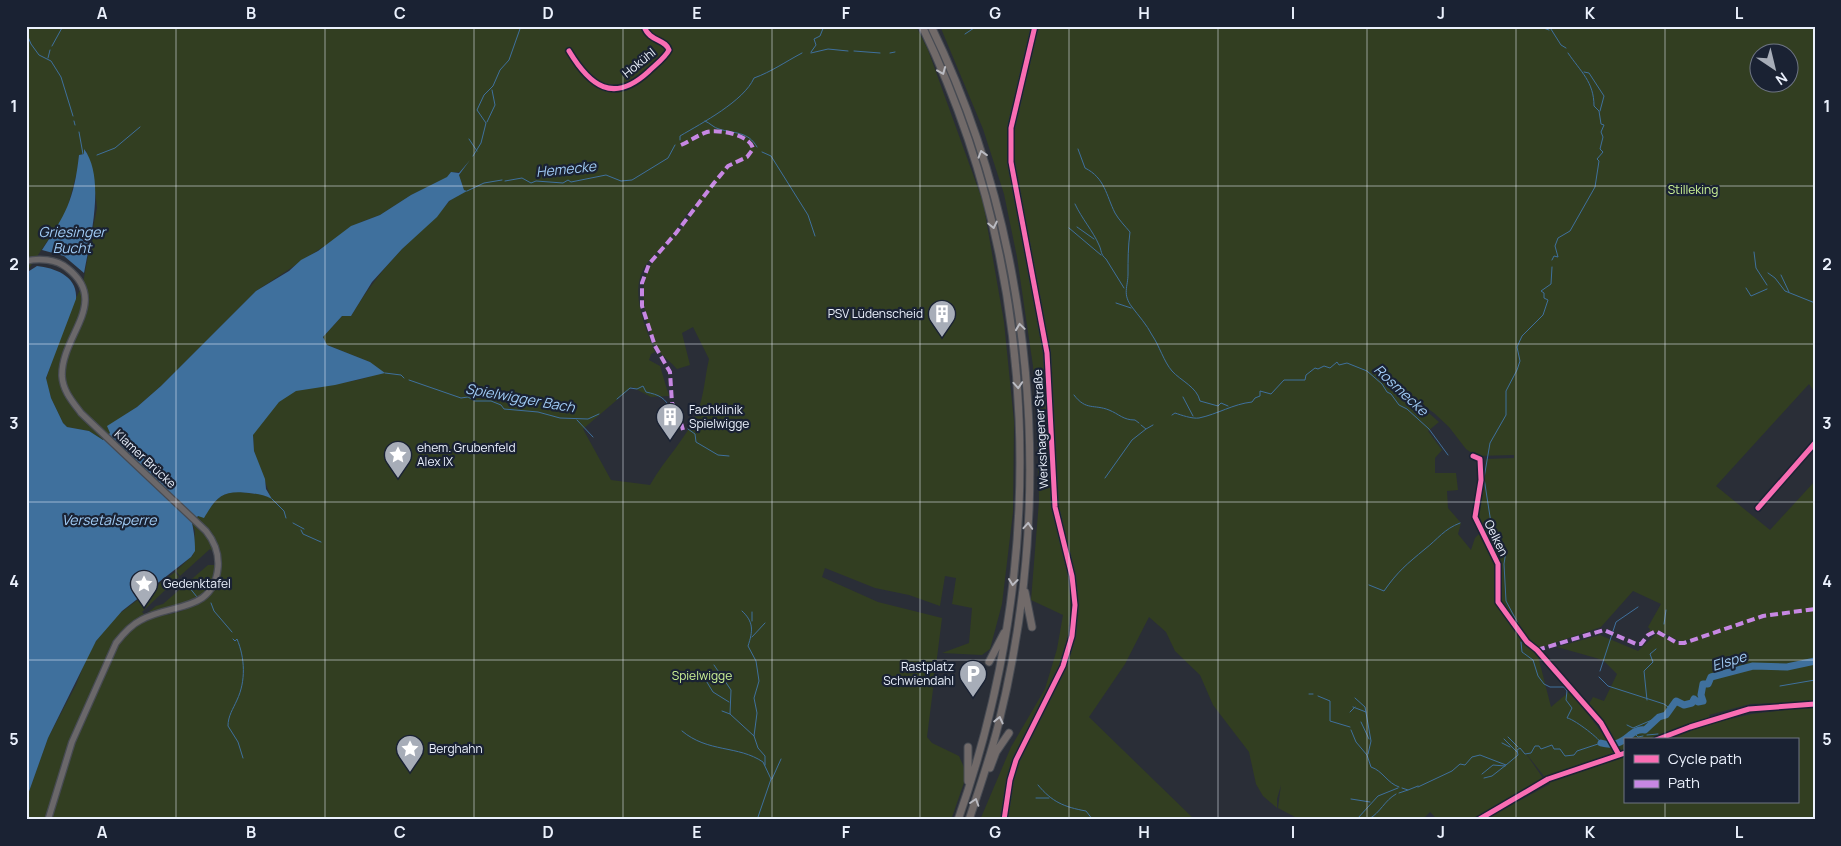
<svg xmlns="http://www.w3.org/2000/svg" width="1841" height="846" font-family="Manrope,sans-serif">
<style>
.green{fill:#323e21;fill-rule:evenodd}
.water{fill:#3f709d}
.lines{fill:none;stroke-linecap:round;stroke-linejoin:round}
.stream{stroke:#3f709d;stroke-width:1}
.river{stroke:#3f709d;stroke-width:7}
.minor-casing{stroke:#474b53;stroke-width:7}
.major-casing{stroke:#474b53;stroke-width:8}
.highway-casing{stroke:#474b53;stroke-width:9}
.minor{stroke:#61656d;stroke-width:4.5}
.major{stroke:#6b686a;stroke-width:5.5}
.highway{stroke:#716a69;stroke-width:7}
.quiet{stroke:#c787e3;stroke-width:4;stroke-dasharray:8 4;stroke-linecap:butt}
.cycleway-casing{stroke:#1a2233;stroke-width:8}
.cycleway{stroke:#f96db3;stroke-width:5}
.oneway{stroke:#babbc2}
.grid{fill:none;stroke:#ebf1fd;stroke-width:1;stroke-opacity:0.55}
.labels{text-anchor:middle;stroke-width:4.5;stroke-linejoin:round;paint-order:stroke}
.street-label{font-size:12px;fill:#ebf1fd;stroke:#1a2233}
.park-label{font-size:12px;fill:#ccf396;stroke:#1a2233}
.poi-label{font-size:12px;fill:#ebf1fd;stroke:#1a2233;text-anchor:start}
.water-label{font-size:14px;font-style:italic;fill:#a0cbf5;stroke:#1a2233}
.neatline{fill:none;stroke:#ebf1fd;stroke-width:2}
.grid-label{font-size:16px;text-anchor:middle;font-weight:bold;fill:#ebf1fd}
</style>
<rect width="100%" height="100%" fill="#2a2e37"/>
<!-- green -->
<path class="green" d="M26 26H916L928 50 983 202 1004 322 1014 422 1013 512 1002 604 990 649 982 655 942 653 969 643 972 608 952 604 956 578 945 576 940 606 909 595 875 588 825 568 822 577 878 602 942 618 927 737 932 743 959 756 967 774 951 820H26V800L48 738 76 685 90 649 115 617 175 572 179 577 142 612 145 615 156 606 163 604 208 565H216C208 599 195 601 164 610L166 615C196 610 222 592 221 559L210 549 180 576 176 571 193 555 195 531 192 523 198 516 204 517C217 497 223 489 248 493 257 494 263 494 271 498L254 451 253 434C263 419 278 397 296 390 321 382 347 386 373 375L370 362 327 345 323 337 342 316H351C366 291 383 269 403 248 418 233 433 221 447 204 452 197 460 197 464 190L459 175 468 162 460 172H451L448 177 411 195 380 215 361 222 256 291 161 386 137 407 108 426 110 433 103 440 89 431 67 427 63 423 51 398 46 379 66 320 83 283 94 223 97 208 94 182 86 150 84 154 79 155 77 172 66 213 26 273ZM697 205C685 228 665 245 650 266 637 284 646 333 658 350 663 357 671 362 677 369L690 365 682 333 693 327 709 359C705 376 704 397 697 413 686 439 664 460 650 485L611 480 583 429 632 387 651 397 669 396 660 366 649 360 651 354 655 352C645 326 629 293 645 266 652 256 663 248 671 238 680 227 685 211 697 205Z
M940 26H1815V393L1809 384 1716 486 1770 530 1815 481V820H1484L1550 784 1522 748 1543 778 1472 820H1438L1430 812 1422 820H1293L1295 817 1278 808 1281 785 1277 799V808L1263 796 1256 784 1249 752 1213 705 1200 675 1175 651 1166 632 1149 617 1125 664 1089 717 1195 820H980L1011 747 1045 689 1057 649 1063 615 1031 600 1039 501 1037 417 1033 366 1017 257 1004 194 983 129ZM1758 52H1788V82H1758ZM1407 394 1434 413 1449 427 1466 449 1476 456 1514 455V458L1486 459 1484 489 1481 490 1477 519 1499 563 1498 597 1500 604 1531 646 1539 648 1601 627 1633 591 1661 604 1648 627 1650 629 1647 634 1660 631 1681 642 1697 637C1683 651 1672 639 1657 633L1638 651 1600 635 1557 647 1603 660 1617 674 1604 701 1593 697 1588 706 1614 740 1610 743 1570 691 1551 707 1538 656 1526 643 1497 603V564L1481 532 1475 538 1471 550 1458 534 1461 523 1448 508 1447 491 1458 490 1456 473H1435V458L1442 450 1428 431 1439 422ZM1801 702 1800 708 1752 714 1712 723 1709 715 1750 704ZM1625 740H1797V802H1625Z"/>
<!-- water -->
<path class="water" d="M84 149C106 178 90 240 84 273L64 256 42 250C66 214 74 200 79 155L84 154Z
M470 160 459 175 464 190 467 191 449 201 437 217 402 249 372 282 351 316H342L323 337 327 345 370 362 385 373 335 385 296 391 279 402 253 435 254 451 265 479 266 489 272 499C264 495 258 494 249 493 223 490 217 496 204 518L198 516 192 523C194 532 195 540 195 551L191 557 122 611 96 641 48 738 26 800V273L37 266C55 268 78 276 76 299L46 378 51 398 63 423 67 427 89 431 103 440 110 433 107 426 137 407 161 386 256 291 289 271 301 260 318 251 351 226 380 215 411 195 447 177 451 172 459 173Z"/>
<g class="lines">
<!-- stream -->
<path class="stream" d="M1538 26 1549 30
M1549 26 1561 45 1566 48
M26 32 31 44 39 55 51 61 61 77 73 116
M965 34 977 26
M52 46 63 26
M854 51 880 53
M811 52 816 45 814 39 820 36 824 26
M811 53 828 49 848 51
M890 53 895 52
M48 58 50 50
M1584 72 1589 73 1604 96 1600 111
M74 121 75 125
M705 121C710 123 714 128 719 129 735 134 748 131 757 147
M487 122 495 105 492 90
M79 132 83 154
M469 139 477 151
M680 140V136C702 123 744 101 754 78 771 72 785 62 802 53
M1078 149 1085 168C1105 178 1106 195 1115 213 1119 220 1125 226 1130 232 1128 247 1128 260 1128 274 1128 287 1122 294 1132 307 1138 315 1147 325 1152 335 1159 345 1164 362 1172 371 1181 381 1197 387 1200 401L1218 406 1221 403 1228 406
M762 152 771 156 808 215 815 236
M97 155 115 148 140 127
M473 156 481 143 486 123 477 110 484 95 493 86 500 70 509 60 521 26
M505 181 522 178 531 183 536 181 563 183 568 180 571 182 606 175 621 181 632 180 668 158 675 145
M467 191 484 183 502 180
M1075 204C1082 219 1093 231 1099 245 1102 251 1100 254 1106 259L1124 288
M1077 227 1094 239
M1069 228 1101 255
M1754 252 1756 268 1767 285
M1552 260 1554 256 1558 257 1555 246 1558 238 1570 231 1595 187 1599 161 1597 159 1603 152 1600 149 1603 137 1601 132 1604 125 1601 124 1599 111 1594 106C1594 82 1581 72 1568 53
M1768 273 1775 278 1785 291 1815 303
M1781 275 1789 292
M1746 288 1751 296 1767 289
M1116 303 1131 308
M385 373 401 375 404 378
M409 380 461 398 468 397 475 401H491L501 405 504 409 538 412 560 418 588 419 599 414
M1074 395C1086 411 1094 404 1109 410 1119 414 1123 420 1135 420L1139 423
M1183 397 1193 416
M617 399 630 388 637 389 643 386 646 392C659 395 665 397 671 410
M1172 415 1175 413C1181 415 1192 419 1199 418 1218 414 1233 404 1252 402L1255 398 1260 396V391L1271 394 1284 380H1305L1306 375 1315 368 1318 369 1324 366 1330 368 1337 362 1339 365 1347 363 1367 371 1382 384 1387 392 1391 394 1399 405 1407 409 1429 429 1448 455
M577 420 593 437
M1141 425 1146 429 1153 425
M688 429 695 434 696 442 718 455 729 456
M1105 478 1132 440 1146 429
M272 499 284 511 286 518
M293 523 304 529
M301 530 303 534 321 542
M185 582 197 597
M1369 585 1384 591C1398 571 1407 564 1425 549 1438 539 1444 529 1460 523
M211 603 214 611 232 632
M742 611C754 622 753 631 748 646L756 661 759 681 754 698 757 713 754 736 758 748 765 756V765
M752 612V621
M1664 624 1666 610
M1522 631 1506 601 1504 564 1506 551 1497 545 1493 528 1495 527 1491 523 1484 478 1490 443 1506 415V391L1517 370 1520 361 1517 347 1522 336 1543 315 1548 300 1544 298V293L1541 291 1551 284 1552 267
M752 637 765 623
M233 639 235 641 237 639C245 658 246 681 237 700 233 709 228 716 228 726L238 742 243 758
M714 665 731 690 730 714 754 736
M1600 671 1616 622 1638 607
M1599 677 1608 686 1664 704 1671 709
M705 679 713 692 729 702
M1780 686 1815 680
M1309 694H1313
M1318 696 1330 701V721L1350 727
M1355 698 1365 707 1371 741 1368 754
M1647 700 1644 671 1653 662 1650 654 1656 649
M1353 707 1366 712
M722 711 730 714
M1350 712 1355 707
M1361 722 1369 739
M1627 725 1633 728 1659 717
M1351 730 1356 742 1367 755 1371 767C1383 771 1387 783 1399 787
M682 731C708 753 738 745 763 762L771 779 757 820
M1635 734 1638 737 1643 736
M1647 735 1658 734
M1508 737 1518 747
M1504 739 1517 752
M1502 743 1510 747
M1482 774 1493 765 1505 766
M1484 778 1492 776 1506 765
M772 779 781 759
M1038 785C1052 802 1064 807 1086 811L1093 820
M1418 787 1452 771 1460 764 1465 765 1472 757 1480 755 1506 765 1518 755 1517 750 1520 748 1525 754 1531 753 1535 746H1539L1541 749 1552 745 1554 749H1560L1565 756 1574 755 1577 751 1601 743C1598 737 1572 718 1567 718L1572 708 1566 700 1567 691 1564 687H1550L1544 684 1538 676 1533 660 1522 652 1521 642
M1402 788 1408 790 1418 786
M1399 793 1408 790
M1036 798H1049
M1351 799 1370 802
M1358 818 1378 796 1398 788
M1369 819C1381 812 1384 801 1396 794"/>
<!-- river -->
<path class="river" d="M1601 743C1626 750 1629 727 1645 730L1659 717 1666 715 1676 701 1684 705 1692 703 1694 699 1698 702 1703 701 1701 695 1703 684H1708L1711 677 1753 666 1787 667 1815 661"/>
<defs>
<path id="minor" d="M569 51C590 86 613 104 648 72 655 65 665 58 669 50 666 39 649 42 644 26
M1473 456 1480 459 1481 480 1475 517 1498 564V602L1527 642 1537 650 1601 723 1619 755
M1758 508 1815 443
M1656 740 1690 727 1749 709 1815 704
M1478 820 1548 779 1625 753"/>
<path id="major" d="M26 261C39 258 56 259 67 268 111 302 61 335 62 376 63 391 72 401 81 413L206 531C214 541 219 554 218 567 214 613 171 603 141 620 131 625 123 634 116 643L72 742 48 820
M1004 820 1010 780 1016 760 1063 666 1072 636 1075 605 1072 576 1055 507 1047 353 1011 162V128L1035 26"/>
<path id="highway" d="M922 26C1042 275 1049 561 958 820
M931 26C1035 241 1056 495 998 726 990 758 979 789 969 820
M1025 592 1032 627
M989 662 1004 633
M968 747V781
M990 768 996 752 1009 733"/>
</defs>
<!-- minor casing -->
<use href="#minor" class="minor-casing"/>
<!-- major casing -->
<use href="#major" class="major-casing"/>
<!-- highway casing -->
<use href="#highway" class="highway-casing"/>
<!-- minor -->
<use href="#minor" class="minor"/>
<!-- major -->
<use href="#major" class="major"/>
<!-- highway -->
<use href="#highway" class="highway"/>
<!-- quiet -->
<path class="quiet" d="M681 145C690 141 698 135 707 132 719 129 751 135 753 149L747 157 728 166 714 183 676 233 649 264 642 283V306L655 346 670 372 672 403 678 412 683 430
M1537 650 1604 630 1636 644H1641L1648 635 1656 631 1677 643H1684L1763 616 1815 609"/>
<defs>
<path id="cycleway" d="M569 51C590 86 613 104 648 72 655 65 665 58 669 50 666 39 649 42 644 26
M1473 456 1480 459 1481 480 1475 517 1498 564V602L1527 642 1537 650 1601 723 1619 755
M1758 508 1815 443
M1656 740 1690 727 1749 709 1815 704
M1004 820 1010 780 1016 760 1063 666 1072 636 1075 605 1072 576 1055 507 1047 353 1011 162V128L1035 26
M1478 820 1548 779 1625 753"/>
</defs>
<!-- cycleway casing -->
<use href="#cycleway" class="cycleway-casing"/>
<!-- cycleway -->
<use href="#cycleway" class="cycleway"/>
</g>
<!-- one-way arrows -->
<defs><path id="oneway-chevron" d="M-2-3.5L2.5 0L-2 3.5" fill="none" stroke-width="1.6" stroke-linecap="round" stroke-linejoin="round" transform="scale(1.25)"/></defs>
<g class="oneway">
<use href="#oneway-chevron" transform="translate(942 71) rotate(68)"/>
<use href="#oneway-chevron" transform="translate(982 154) rotate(-107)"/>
<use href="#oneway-chevron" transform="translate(993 225) rotate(78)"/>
<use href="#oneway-chevron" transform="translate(1020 327) rotate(-98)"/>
<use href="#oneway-chevron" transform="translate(1018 385) rotate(86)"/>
<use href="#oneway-chevron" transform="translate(1028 526) rotate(-86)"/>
<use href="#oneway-chevron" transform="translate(1013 582) rotate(97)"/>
<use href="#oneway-chevron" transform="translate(999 720) rotate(-77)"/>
<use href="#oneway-chevron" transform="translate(975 802) rotate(-72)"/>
</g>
<!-- grid -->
<path class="grid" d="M176 26V820M325 26V820M474 26V820M623 26V820M772 26V820M920 26V820M1069 26V820M1218 26V820M1367 26V820M1516 26V820M1665 26V740M26 186H1815M26 344H1815M26 502H1815M26 660H1815M1665 802V820"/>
<!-- icons -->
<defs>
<symbol id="building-pin" viewBox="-11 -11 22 30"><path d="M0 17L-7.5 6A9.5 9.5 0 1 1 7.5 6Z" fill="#a7adb8" stroke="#1a2233"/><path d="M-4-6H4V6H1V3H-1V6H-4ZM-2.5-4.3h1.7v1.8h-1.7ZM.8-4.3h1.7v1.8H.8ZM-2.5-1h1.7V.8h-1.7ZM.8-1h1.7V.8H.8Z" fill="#fff"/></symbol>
<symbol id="sight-pin" viewBox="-11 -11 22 30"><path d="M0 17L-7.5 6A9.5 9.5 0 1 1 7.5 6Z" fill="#a7adb8" stroke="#1a2233"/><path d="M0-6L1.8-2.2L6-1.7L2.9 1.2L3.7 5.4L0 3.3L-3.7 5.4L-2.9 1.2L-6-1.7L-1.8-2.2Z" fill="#fff"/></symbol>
<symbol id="parking-pin" viewBox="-11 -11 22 30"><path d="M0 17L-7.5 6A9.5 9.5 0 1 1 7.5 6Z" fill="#a7adb8" stroke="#1a2233"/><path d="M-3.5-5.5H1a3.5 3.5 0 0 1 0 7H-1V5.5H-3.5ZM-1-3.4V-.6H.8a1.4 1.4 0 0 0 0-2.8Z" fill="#fff"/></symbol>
</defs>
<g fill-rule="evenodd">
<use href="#building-pin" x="926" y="298" width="32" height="43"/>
<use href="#building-pin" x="654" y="401" width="32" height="43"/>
<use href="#sight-pin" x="382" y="439" width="32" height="43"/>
<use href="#sight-pin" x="128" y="568" width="32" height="43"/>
<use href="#parking-pin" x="957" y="658" width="32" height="43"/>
<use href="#sight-pin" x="394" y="733" width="32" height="43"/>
</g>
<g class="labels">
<!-- street labels -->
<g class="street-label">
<text transform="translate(639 63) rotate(-39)" y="4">Hokühl</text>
<text transform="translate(1041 429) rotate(-93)" y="4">Werkshagener Straße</text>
<text transform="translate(145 459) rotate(43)" y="4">Klamer Brücke</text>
<text transform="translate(1496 538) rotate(64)" y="4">Oelken</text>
</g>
<!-- park labels -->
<g class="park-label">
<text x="1693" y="194">Stilleking</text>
<text x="702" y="680">Spielwigge</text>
</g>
<!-- poi labels -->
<g class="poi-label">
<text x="923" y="318" text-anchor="end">PSV Lüdenscheid</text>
<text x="689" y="414">Fachklinik<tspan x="689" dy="14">Spielwigge</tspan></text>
<text x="417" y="452">ehem. Grubenfeld<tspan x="417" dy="14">Alex IX</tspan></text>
<text x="163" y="588">Gedenktafel</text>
<text x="954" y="671" text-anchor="end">Rastplatz<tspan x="954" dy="14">Schwiendahl</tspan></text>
<text x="429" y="753">Berghahn</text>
</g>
<!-- water labels -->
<g class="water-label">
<text transform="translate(566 169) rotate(-6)" y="5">Hemecke</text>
<text x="72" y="237">Griesinger<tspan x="72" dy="16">Bucht</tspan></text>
<text transform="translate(1401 390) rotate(43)" y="5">Rosmecke</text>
<text transform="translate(520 398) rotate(10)" y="5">Spielwigger Bach</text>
<text x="109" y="525">Versetalsperre</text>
<text transform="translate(1729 661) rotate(-17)" y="5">Elspe</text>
</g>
</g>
<!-- border -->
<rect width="1841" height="846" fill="none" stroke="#1a2233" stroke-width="55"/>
<!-- legend -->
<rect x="1624" y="738" width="175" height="65" fill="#1a2233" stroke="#6e7584"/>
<rect x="1634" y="755" width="25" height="8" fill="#f96db3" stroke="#6e7584"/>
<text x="1668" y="764" font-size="15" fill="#ebf1fd">Cycle path</text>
<rect x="1634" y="780" width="25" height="8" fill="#c787e3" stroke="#6e7584"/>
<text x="1668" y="788" font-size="15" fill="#ebf1fd">Path</text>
<!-- north arrow -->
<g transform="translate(1774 68) rotate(145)"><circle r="24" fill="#1a2233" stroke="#6e7584"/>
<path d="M0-4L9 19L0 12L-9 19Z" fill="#a7adb8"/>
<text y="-8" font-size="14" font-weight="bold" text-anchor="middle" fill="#ebf1fd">N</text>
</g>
<rect x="28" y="28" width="1786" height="790" class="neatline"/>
<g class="grid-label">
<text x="102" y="19">A</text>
<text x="251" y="19">B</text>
<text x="400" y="19">C</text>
<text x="548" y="19">D</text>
<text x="697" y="19">E</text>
<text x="846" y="19">F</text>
<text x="995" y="19">G</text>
<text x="1144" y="19">H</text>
<text x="1293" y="19">I</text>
<text x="1441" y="19">J</text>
<text x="1590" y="19">K</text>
<text x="1739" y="19">L</text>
<text x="14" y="112">1</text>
<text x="1827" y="112">1</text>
<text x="14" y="270">2</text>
<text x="1827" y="270">2</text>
<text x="14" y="429">3</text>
<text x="1827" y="429">3</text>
<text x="14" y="587">4</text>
<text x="1827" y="587">4</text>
<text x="14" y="745">5</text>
<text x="1827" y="745">5</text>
<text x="102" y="838">A</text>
<text x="251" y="838">B</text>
<text x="400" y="838">C</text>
<text x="548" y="838">D</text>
<text x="697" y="838">E</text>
<text x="846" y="838">F</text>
<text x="995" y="838">G</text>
<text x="1144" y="838">H</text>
<text x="1293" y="838">I</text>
<text x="1441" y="838">J</text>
<text x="1590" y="838">K</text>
<text x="1739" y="838">L</text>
</g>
</svg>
